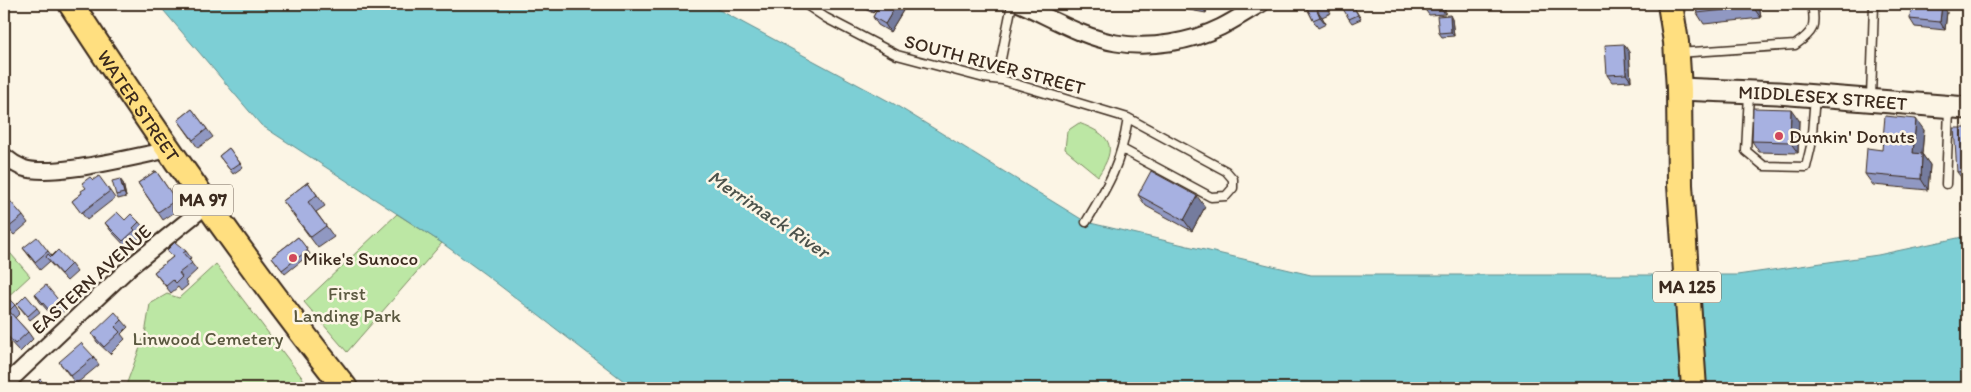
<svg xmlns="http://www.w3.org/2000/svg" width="1971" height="392" font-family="Itim,sans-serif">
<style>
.green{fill:#bce7a4;stroke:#7c8861}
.water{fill:#7dcfd5;stroke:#638d8c}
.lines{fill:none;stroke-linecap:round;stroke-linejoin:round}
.lane-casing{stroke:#3b2a1e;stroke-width:11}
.street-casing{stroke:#3b2a1e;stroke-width:19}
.secondary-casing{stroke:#3b2a1e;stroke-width:25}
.primary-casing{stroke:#3b2a1e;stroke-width:28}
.lane{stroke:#fcf5e5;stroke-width:8}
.street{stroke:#fcf5e5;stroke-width:15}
.secondary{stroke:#fcf5e5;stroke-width:21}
.primary{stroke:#ffdf80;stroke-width:24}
.wall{fill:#9098c2;stroke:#3b2a1e}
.shaded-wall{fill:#757c9e;stroke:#3b2a1e}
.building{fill:#a7b1e1;stroke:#3b2a1e}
.poi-dot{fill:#d1495b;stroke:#fcf5e5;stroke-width:2}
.labels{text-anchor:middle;stroke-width:5;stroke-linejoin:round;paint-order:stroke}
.shield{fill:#fcf5e5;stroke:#75675a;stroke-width:1}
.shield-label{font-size:18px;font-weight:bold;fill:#3b2a1e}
.street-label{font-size:19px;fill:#3b2a1e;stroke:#fcf5e5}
.poi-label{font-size:19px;fill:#3b2a1e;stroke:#fcf5e5;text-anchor:start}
.park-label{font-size:19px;fill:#5b5940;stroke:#fcf5e5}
.water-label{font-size:20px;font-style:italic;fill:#4c534c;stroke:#fcf5e5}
</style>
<rect width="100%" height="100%" fill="#fcf5e5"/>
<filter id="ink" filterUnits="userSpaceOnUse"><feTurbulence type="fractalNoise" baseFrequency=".02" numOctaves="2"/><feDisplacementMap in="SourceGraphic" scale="10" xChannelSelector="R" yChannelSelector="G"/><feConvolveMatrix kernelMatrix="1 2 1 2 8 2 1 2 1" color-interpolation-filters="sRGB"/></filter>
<g filter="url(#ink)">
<!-- green -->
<path class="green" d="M1079 123C1110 135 1119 145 1098 176L1065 149 1067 131Z
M397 214 442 243 347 352 304 302Z
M4 246 30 276 4 300Z
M216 264 310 388H125L145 334 150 304 167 294 179 298Z"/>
<!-- water -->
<path class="water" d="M158 4H708L894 104 1086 222 1311 275H1737L1878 255 1967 236V388H636L629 385 486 275 442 243 261 125Z"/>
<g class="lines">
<defs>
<path id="lane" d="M805 4 826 18 897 55 984 78 1002 80 1128 118 1226 171 1233 179V188L1226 196 1211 197 1122 149
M1678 53 1795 45C1814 32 1816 27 1812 4
M1002 80 1000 64 1012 4
M1749 94 1746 151 1764 166 1806 167 1811 146 1815 96
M1871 98 1874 4
M1946 184 1949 109
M1086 222C1109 184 1121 164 1128 118"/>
<path id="street" d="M1020 4C1051 18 1082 37 1116 43 1150 49 1191 42 1221 27 1235 20 1248 11 1261 4
M4 156C10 161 16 165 23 168 52 178 136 156 168 150
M4 386 130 267 207 205"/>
<g id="secondary">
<path id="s1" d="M1679 89 1778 93 1967 108"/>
</g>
<g id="primary">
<path id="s2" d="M71 4C157 136 247 264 345 388"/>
<path d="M1670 4 1676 42 1679 89 1680 185 1694 388"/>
</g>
</defs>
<!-- lane casing -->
<use href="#lane" class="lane-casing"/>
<!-- street casing -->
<use href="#street" class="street-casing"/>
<!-- secondary casing -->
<use href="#secondary" class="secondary-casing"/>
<!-- primary casing -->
<use href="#primary" class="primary-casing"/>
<!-- lane -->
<use href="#lane" class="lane"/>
<!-- street -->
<use href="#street" class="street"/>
<!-- secondary -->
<use href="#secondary" class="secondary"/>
<!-- primary -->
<use href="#primary" class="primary"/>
</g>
<!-- wall -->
<path class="wall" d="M859 4H878L873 13 861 7Z
M880 4H907L890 32 878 25 873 17Z
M1175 4H1208L1206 13 1178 8Z
M1305 4H1325L1331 13 1322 17 1326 24 1318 28 1313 20Z
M1352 4 1361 19 1352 23 1349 19Z
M1445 4V14L1429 15 1423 7Z
M1696 4H1759L1761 18 1704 24 1697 13Z
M1947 12 1945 30 1915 27 1910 19Z
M1452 19 1454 36 1442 37 1439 33Z
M1629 52 1631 81 1612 82 1607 75Z
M4 75 8 81 4 84Z
M192 109 213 137 198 148 178 120Z
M1967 116V185L1957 172 1966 128Z
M1799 120 1798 153 1759 152 1752 141Z
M1924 130 1922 154 1930 165 1928 190 1873 185 1865 174 1882 150Z
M229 148 243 167 233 174 219 156Z
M156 171 181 208 163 220 138 183Z
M93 180 110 191 115 198 87 220 72 201 82 193Z
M308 182 325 206 316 212 334 237 318 248 283 201Z
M123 183 126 197 118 199 116 195Z
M1138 195 1205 207 1192 231 1146 206Z
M4 196 23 216 28 223 14 235 4 224Z
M125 220 139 222 145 229 139 236 140 237 128 249 111 231 105 223Z
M298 237 310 254 285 274 272 257Z
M23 248 48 251 52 256 71 264 77 272 67 281 49 262 40 270Z
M167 250 186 251 191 258 189 260 197 270 185 281 188 285 181 291 178 287 171 293 154 272 173 257Z
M35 294 60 302 66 309 55 319 40 302Z
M4 298 15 305 20 313 15 318 28 332 33 339 20 352 4 335Z
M17 304 37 308 40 312 30 320Z
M122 320 128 327 121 334 125 339 110 354 97 342 92 334Z
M94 357 99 365 76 384 59 362Z"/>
<!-- shaded-wall -->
<path class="shaded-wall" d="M868 4H878L873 13 867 6Z
M897 4H907L890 32 885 24Z
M1201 4H1208L1206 13 1201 5Z
M1440 4H1445V14L1440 6Z
M1752 4H1759L1761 18 1753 7Z
M1942 4 1947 12 1945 30 1940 22Z
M1317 10 1322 17 1326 24 1320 17Z
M1450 15 1452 19 1454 36 1451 32Z
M1624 44 1629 52 1631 81 1626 74Z
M1791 109 1799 120 1798 153 1790 142Z
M1916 119 1924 130 1921 164 1913 153Z
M1922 154 1930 165 1928 190 1921 179Z
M120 179 123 183 126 197 124 193Z
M1197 196 1205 207 1192 231 1184 220Z"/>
<!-- building -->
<path class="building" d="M880 4H897L885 24 873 17Z
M1305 4H1325L1326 5 1317 10 1320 17 1313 20Z
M1348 4H1352L1358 15 1349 19 1342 7Z
M1423 4H1440V6L1423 7Z
M1696 4H1752L1753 7 1697 13Z
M1911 4H1942L1940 22 1910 19Z
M1450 15 1451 32 1439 33 1437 16Z
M1624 44 1626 74 1607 75 1605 45Z
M1753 108 1791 109 1790 142 1752 141Z
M192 109 207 129 193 140 178 120Z
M1885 116 1916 119 1913 153 1922 154 1921 179 1865 174 1867 148 1882 150Z
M1967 116V171L1957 172 1954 128H1966Z
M229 148 240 163 230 170 219 156Z
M156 171 176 200 158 212 138 183Z
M1151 171 1197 196 1184 220 1138 195Z
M99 176 110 191 81 213 72 201 82 193 81 191 86 188 82 183 90 177 93 180Z
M120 179 124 193 116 195 112 181Z
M308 182 317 195 308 202 326 226 311 237 283 201Z
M5 195 23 216 8 228 4 222V196Z
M117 212 125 220 131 214 139 222 133 228 135 230 123 241 105 223Z
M37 237 48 251 35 262 23 248Z
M298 237 308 250 282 270 272 257Z
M175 242 186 251 183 253 192 263 179 273 182 277 176 283 173 280 166 286 154 272 173 257 167 250Z
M58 250 71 264 61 274 46 257 48 254 51 257Z
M46 285 60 302 50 311 35 294Z
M26 295 37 308 28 316 17 304Z
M6 296 15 305 9 311 28 332 15 344 4 332V298Z
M115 312 122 320 115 327 120 332 104 347 92 334Z
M81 343 94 357 71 376 59 362Z
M40 379 49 388H31Z"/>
</g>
<!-- markers -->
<g class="poi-dot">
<circle cx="1779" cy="136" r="5"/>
<circle cx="293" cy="258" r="5"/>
</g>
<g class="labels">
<!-- shield labels -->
<g class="shield">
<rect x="173" y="184.5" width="60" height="31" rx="4"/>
<rect x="1653" y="271.5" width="68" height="31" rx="4"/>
</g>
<g class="shield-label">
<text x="203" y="206">MA 97</text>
<text x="1687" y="293">MA 125</text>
</g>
<!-- street labels -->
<g class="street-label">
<text transform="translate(995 64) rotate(15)" y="7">SOUTH RIVER STREET</text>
<text dy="7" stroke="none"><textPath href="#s1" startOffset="144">MIDDLESEX STREET</textPath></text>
<text dy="7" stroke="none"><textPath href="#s2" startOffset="122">WATER STREET</textPath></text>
<text transform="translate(91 279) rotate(-42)" y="7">EASTERN AVENUE</text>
</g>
<!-- poi labels -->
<g class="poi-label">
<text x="1789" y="143">Dunkin' Donuts</text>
<text x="303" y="265">Mike's Sunoco</text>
</g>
<!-- park labels -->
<g class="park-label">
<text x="347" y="300">First<tspan x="347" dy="22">Landing Park</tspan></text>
<text x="208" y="345">Linwood Cemetery</text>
</g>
<!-- water labels -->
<g class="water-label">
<text transform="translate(769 214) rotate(34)" y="7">Merrimack River</text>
</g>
</g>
<!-- margin -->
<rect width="1971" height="392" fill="none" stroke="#fcf5e5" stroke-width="20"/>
<rect x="10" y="10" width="1951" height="372" fill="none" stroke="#3b2a1e" stroke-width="2" filter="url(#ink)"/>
</svg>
